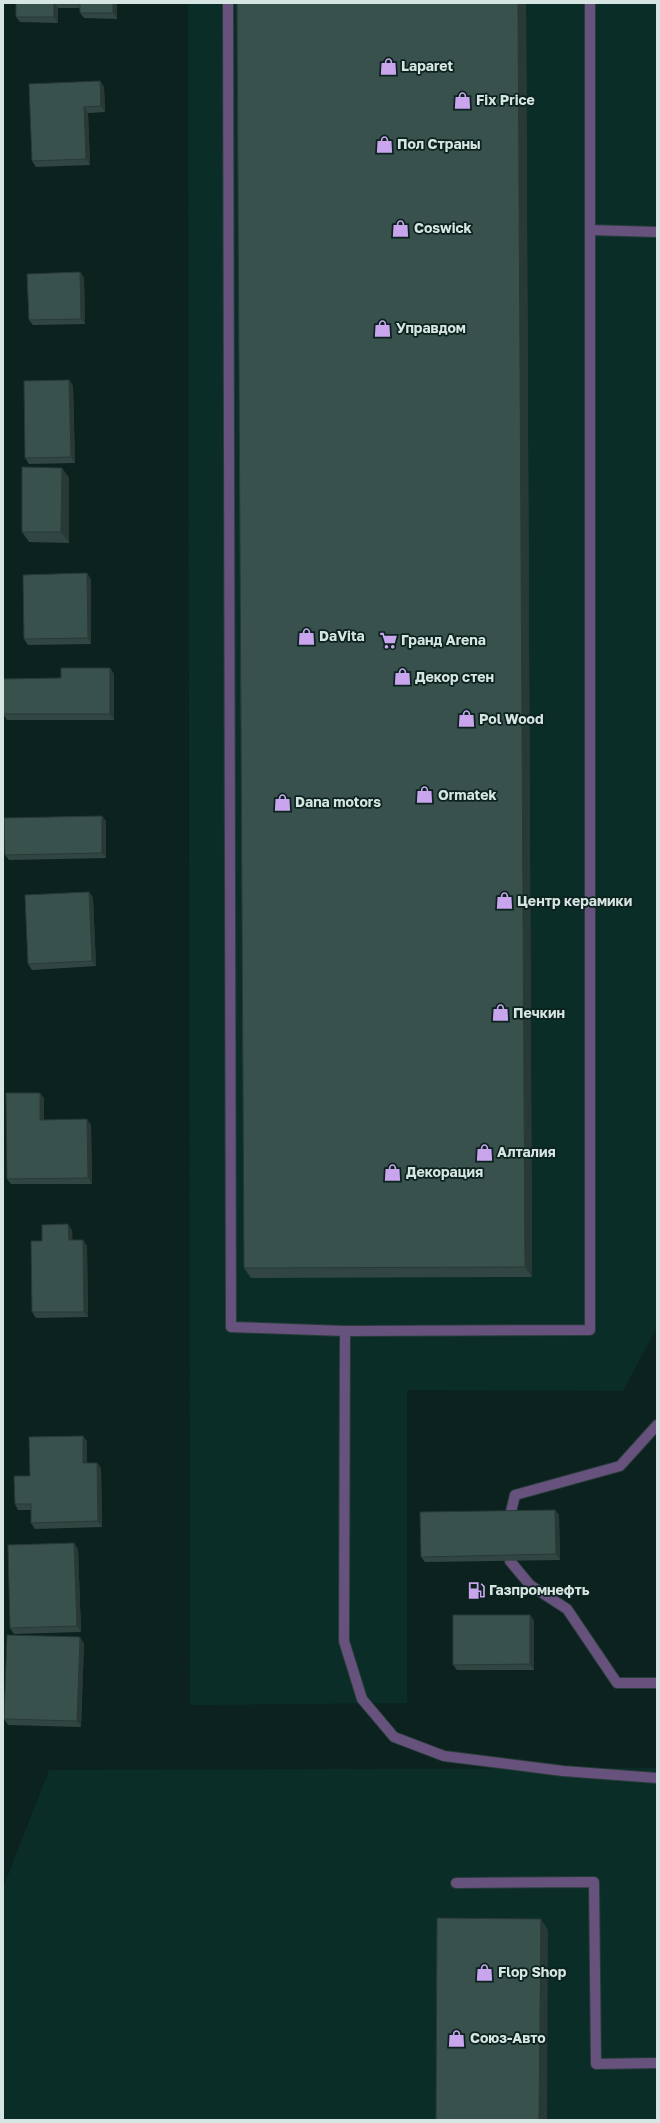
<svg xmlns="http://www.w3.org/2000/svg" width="660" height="2123" font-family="'Golos Text',sans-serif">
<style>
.built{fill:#0a2d28}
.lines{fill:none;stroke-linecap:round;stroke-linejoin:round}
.service-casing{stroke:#283d3a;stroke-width:12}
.service{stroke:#66527c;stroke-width:10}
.wall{fill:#314642}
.shaded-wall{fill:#283936}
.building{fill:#39514d;stroke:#283936}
.labels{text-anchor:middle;stroke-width:3.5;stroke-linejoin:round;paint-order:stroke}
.poi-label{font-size:14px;font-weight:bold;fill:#d7e5e2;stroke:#0b221f;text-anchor:start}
</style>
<rect width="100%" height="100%" fill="#0b221f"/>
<!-- built -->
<path class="built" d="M188 3H657V1327L623 1391 407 1390V1703L190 1705Z
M657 1768V2120H3V1888L49 1770Z"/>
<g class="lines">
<defs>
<path id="service" d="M228 3 231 1327 345 1331 590 1330V3
M590 230 657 232
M345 1331 344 1641 362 1699 394 1737 444 1756 563 1771 657 1778
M510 1516 515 1495 620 1466 657 1425
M510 1561 530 1585 567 1609 617 1683H657
M456 1883 594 1882 596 2064 657 2063"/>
</defs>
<!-- service casing -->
<use href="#service" class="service-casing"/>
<!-- service -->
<use href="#service" class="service"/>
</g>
<!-- wall -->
<path class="wall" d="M16 3H117V19L84 18 80 13V8H58V23L20 22 16 17Z
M237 3H526L532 1277 251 1278 244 1268Z
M100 81 104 87 105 112 88 113 90 165 36 167 32 161Z
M80 272 84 278 85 324 33 325 29 320Z
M69 380 73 386 75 463 29 464 25 458Z
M62 468 69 478V543L29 542 22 532Z
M91 579V644L28 645 24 639Z
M110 668 114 674V720H7L3 714Z
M102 816 106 821V858L9 860 5 855Z
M89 892 93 898 96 966 32 970 28 964Z
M44 1098V1120L91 1125 92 1184H11L7 1179Z
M72 1230V1240H83L87 1246 88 1317 36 1318 32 1312 42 1241Z
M87 1441V1463H97L101 1468 102 1527 35 1529 31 1523V1510H18L15 1504 30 1476Z
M555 1510 559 1515 560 1560 425 1562 421 1557Z
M74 1543 78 1549 81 1632 14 1634 10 1628Z
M530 1615 534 1621V1670H457L453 1665Z
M84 1643 81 1727 8 1725 4 1719Z"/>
<!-- shaded-wall -->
<path class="shaded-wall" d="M54 3 58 8V23L54 17Z
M113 3H117V19L113 13Z
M518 3H526L532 1277 525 1267Z
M100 81 104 87 105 112 101 106Z
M84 107 88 113 90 165 86 159Z
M80 272 84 278 85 324 81 319Z
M69 380 73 386 75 463 71 457Z
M62 468 69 478V543L61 532Z
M87 573 91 579V644L88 638Z
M110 668 114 674V720L110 714Z
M102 816 106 821V858L102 853Z
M89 892 93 898 96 966 92 961Z
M40 1093 44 1098V1126L40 1120Z
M87 1119 91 1125 92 1184 88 1178Z
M68 1224 72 1230 73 1246 69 1240Z
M83 1240 87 1246 88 1317 84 1312Z
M83 1436 87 1441V1469L83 1463Z
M97 1463 101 1468 102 1527 98 1521Z
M555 1510 559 1515 560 1560 556 1554Z
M74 1543 78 1549 81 1632 77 1626Z
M530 1615 534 1621V1670L530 1664Z
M80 1637 84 1643 81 1727 77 1721Z
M541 1919 548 1930 547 2120H539Z"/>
<!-- building -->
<path class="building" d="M16 3H54V17H16Z
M80 3H113V13H80Z
M237 3H518L525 1267 244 1268Z
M100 81 101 106 84 107 86 159 32 161 29 84Z
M80 272 81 319 29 320 27 274Z
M69 380 71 457 25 458 24 381Z
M22 467 62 468 61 532H22Z
M87 573 88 638 24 639 23 575Z
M61 668H110V714H3V679L61 678Z
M102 816V853L5 855 4 818Z
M89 892 92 961 28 964 25 895Z
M6 1093H40V1120L87 1119 88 1178 7 1179Z
M68 1224 69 1240H83L84 1312H32L31 1241H42V1225Z
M83 1436V1463H97L98 1521 31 1523V1504H15L14 1476H30L29 1437Z
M555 1510 556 1554 421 1557 420 1512Z
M74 1543 77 1626 10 1628 8 1545Z
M453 1615H530V1664L453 1665Z
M7 1635 80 1637 77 1721 4 1719Z
M437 1918 541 1919 539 2120H436Z"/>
<!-- icons -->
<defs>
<symbol id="shop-bare" viewBox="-9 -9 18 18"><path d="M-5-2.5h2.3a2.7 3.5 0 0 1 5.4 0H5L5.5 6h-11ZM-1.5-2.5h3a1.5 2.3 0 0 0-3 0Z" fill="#c9a5ee" stroke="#0b221f" stroke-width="2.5" paint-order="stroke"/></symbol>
<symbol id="supermarket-bare" viewBox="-9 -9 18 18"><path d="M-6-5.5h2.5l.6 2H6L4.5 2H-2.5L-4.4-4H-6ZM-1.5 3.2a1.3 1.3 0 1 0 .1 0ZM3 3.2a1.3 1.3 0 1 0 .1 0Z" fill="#c9a5ee" stroke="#0b221f" stroke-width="2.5" paint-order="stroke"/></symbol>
<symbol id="fuel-bare" viewBox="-9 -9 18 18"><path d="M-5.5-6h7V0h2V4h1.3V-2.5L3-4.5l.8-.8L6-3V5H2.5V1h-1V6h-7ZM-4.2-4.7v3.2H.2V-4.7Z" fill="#c9a5ee" stroke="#0b221f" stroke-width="2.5" paint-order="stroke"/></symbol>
</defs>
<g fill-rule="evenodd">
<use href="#shop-bare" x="376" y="54" width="25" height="25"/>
<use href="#shop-bare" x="450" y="88" width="25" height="25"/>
<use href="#shop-bare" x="372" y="132" width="25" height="25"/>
<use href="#shop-bare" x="388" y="216" width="25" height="25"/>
<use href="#shop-bare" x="370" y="316" width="25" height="25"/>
<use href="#shop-bare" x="294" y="624" width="25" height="25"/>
<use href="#supermarket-bare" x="376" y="628" width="25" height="25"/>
<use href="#shop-bare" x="390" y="664" width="25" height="25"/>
<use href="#shop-bare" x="454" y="706" width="25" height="25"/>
<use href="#shop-bare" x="412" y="782" width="25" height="25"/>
<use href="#shop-bare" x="270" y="790" width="25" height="25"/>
<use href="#shop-bare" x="492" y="888" width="25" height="25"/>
<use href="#shop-bare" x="488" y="1000" width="25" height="25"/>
<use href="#shop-bare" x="472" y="1140" width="25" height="25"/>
<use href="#shop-bare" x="380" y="1160" width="25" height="25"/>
<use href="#fuel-bare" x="464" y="1578" width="25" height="25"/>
<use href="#shop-bare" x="472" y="1960" width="25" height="25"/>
<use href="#shop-bare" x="444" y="2026" width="25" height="25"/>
</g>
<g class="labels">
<!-- poi labels -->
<g class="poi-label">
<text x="401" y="71">Laparet</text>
<text x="476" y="105">Fix Price</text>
<text x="397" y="149">Пол Страны</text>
<text x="414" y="233">Coswick</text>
<text x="396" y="333">Управдом</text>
<text x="319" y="641">DaVita</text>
<text x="401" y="645">Гранд Arena</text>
<text x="415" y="682">Декор стен</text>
<text x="479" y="724">Pol Wood</text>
<text x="438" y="800">Ormatek</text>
<text x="295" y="807">Dana motors</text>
<text x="517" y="906">Центр керамики</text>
<text x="513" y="1018">Печкин</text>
<text x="497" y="1157">Алталия</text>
<text x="406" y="1177">Декорация</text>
<text x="489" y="1595">Газпромнефть</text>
<text x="498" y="1977">Flop Shop</text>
<text x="470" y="2043">Союз-Авто</text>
</g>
</g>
<!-- border -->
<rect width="660" height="2123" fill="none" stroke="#d7e5e2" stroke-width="8"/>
</svg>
